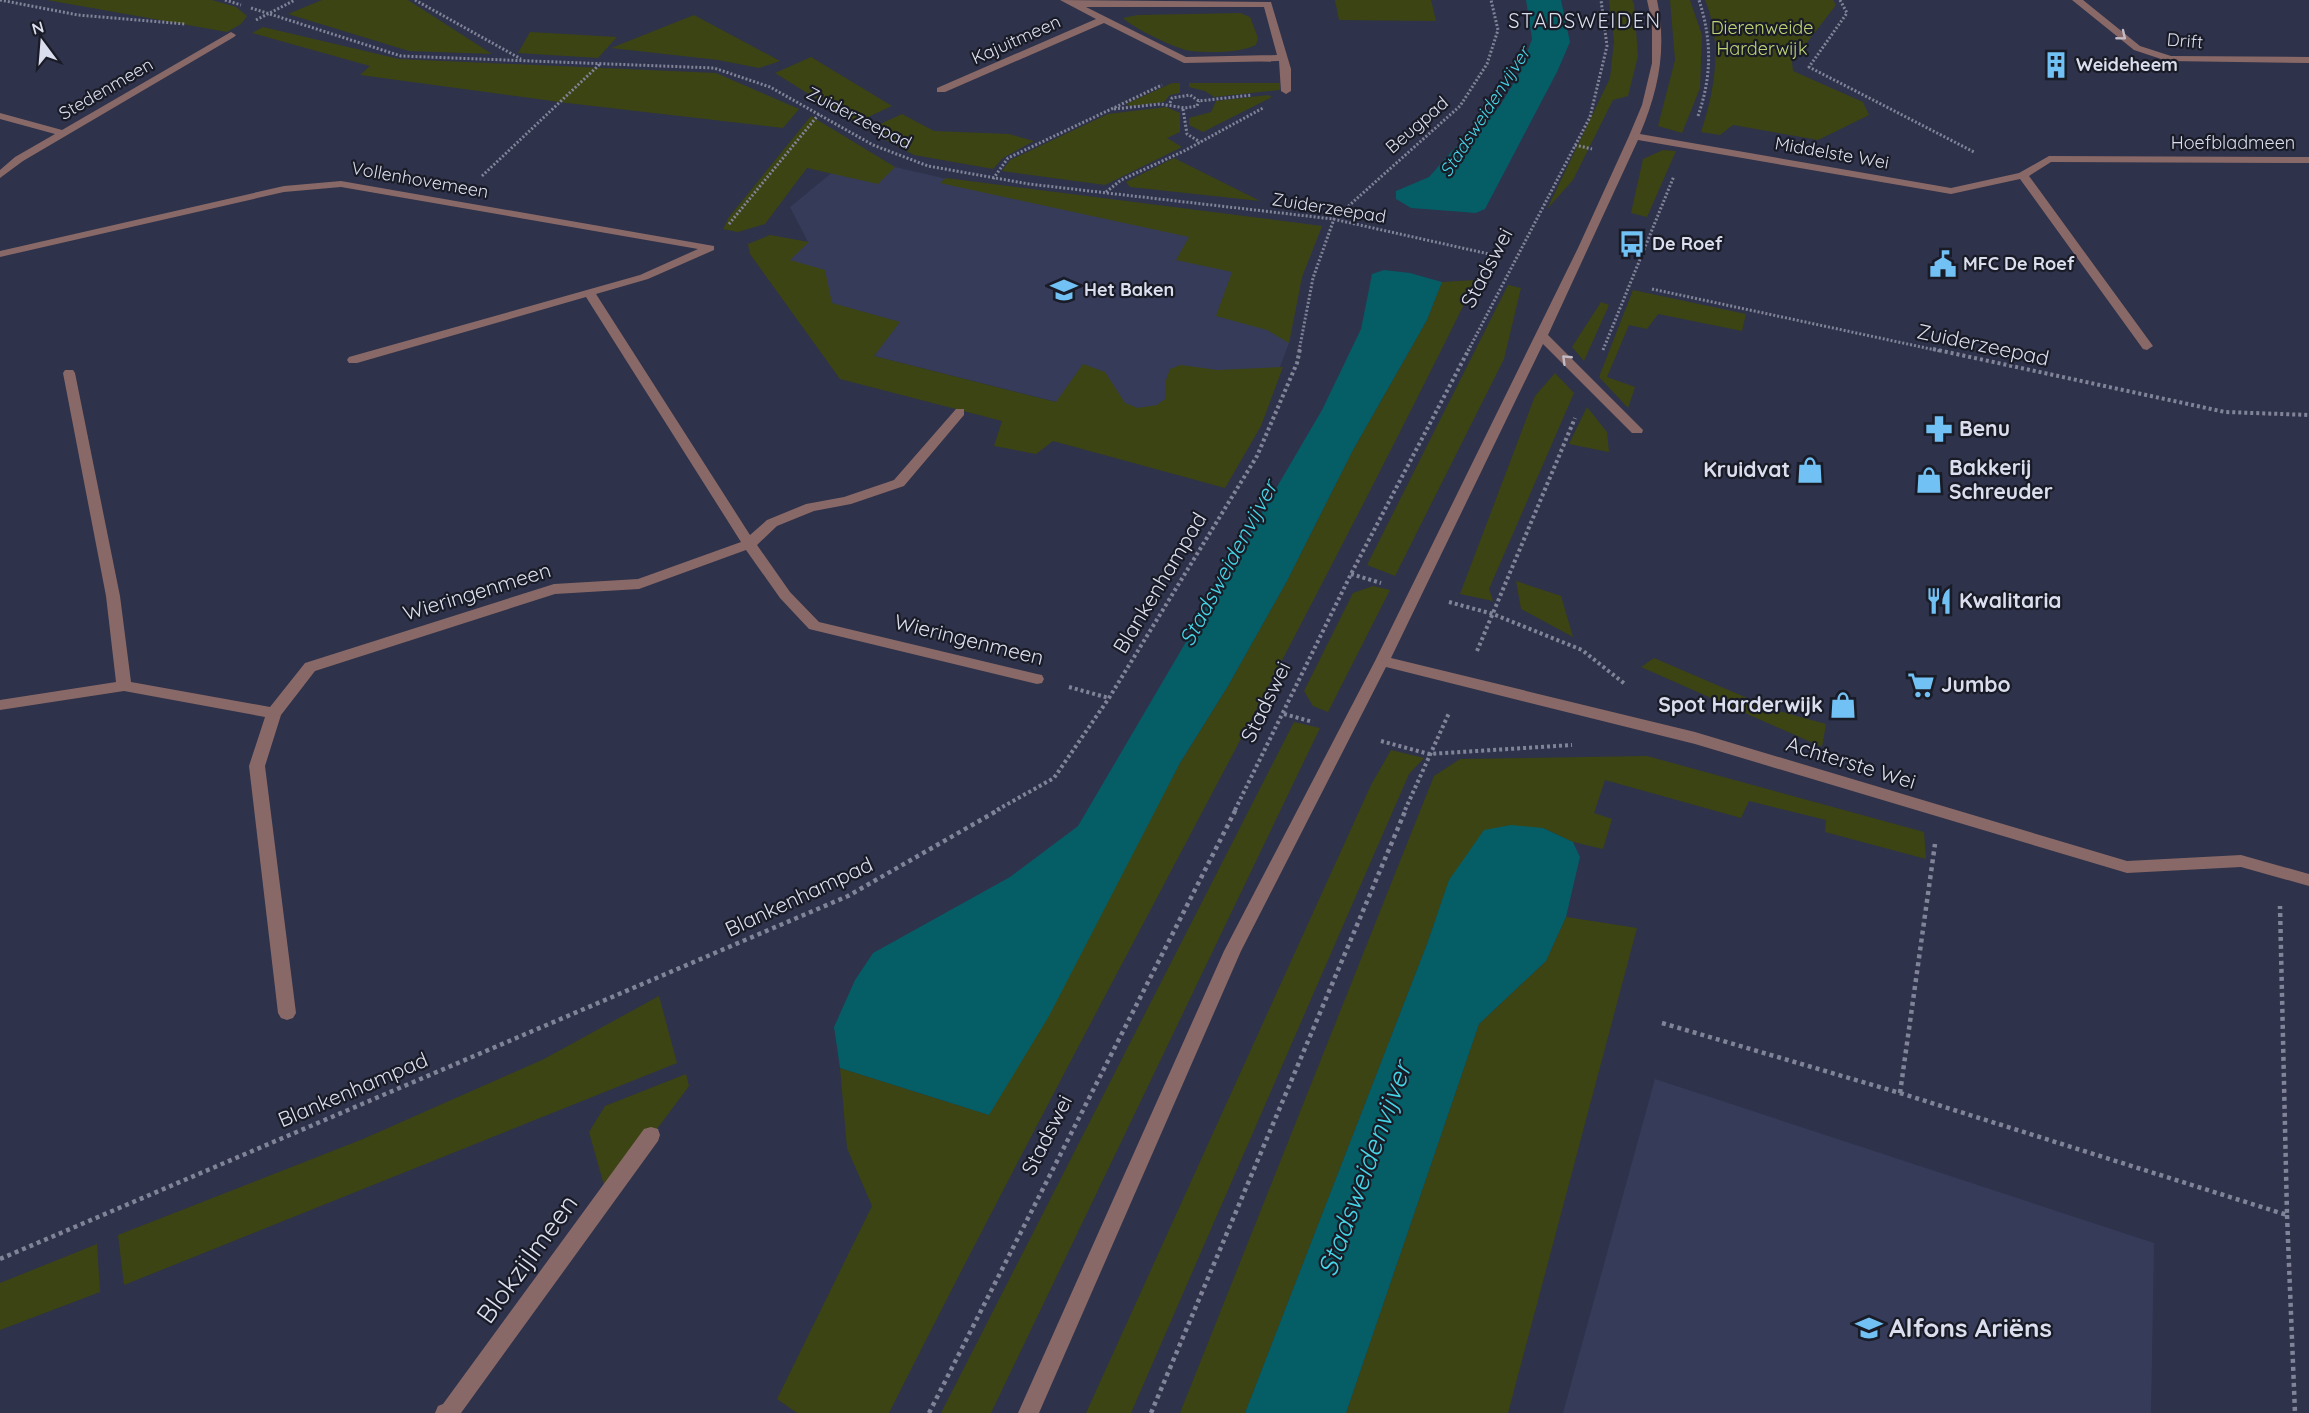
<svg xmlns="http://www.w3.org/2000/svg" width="2309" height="1413" font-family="Quicksand,sans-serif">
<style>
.built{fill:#363b59}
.green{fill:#3c4413}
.water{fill:#055d66}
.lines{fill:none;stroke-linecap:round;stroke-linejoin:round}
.path-far2{stroke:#818499;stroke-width:3;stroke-dasharray:2 2;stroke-linecap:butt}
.path-far1{stroke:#818499;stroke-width:4;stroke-dasharray:3 3;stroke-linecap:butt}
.path{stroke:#818499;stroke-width:4.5;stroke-dasharray:4 4;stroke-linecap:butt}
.minor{fill:#896967;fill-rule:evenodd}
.oneway{stroke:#c2bbc6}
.labels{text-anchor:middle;stroke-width:4.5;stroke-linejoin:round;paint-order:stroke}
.far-park-label{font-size:18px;fill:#c2d576;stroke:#191b26}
.far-street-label{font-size:18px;fill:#dbdeee;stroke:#191b26}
.far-poi-label{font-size:18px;font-weight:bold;fill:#dbdeee;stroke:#191b26;text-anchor:start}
.far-water-label{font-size:18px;font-style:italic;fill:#44d5e7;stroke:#191b26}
.far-quarter-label{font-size:20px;letter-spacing:1.5px;fill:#dbdeee;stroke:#191b26}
.street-label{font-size:21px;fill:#dbdeee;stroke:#191b26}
.poi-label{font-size:21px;font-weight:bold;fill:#dbdeee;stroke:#191b26;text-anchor:start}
.water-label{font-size:22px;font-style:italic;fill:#44d5e7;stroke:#191b26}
.near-street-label{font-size:26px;fill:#dbdeee;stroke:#191b26}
.near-poi-label{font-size:26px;font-weight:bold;fill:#dbdeee;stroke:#191b26;text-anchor:start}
.near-water-label{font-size:27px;font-style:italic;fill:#44d5e7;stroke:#191b26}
</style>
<rect width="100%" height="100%" fill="#2e324a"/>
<!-- built -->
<path class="built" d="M851 157 881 160 895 167 947 179 1322 226 1302 277 1289 343 1250 445 1057 402 874 356 899 322 831 303 789 260 808 242 790 207Z
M1655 1079 2154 1243 2151 1413H1563Z"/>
<!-- green -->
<path class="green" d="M47 0H212L236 7 247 16 241 24 227 32Z
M322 0H408L492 54 409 51 288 14Z
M1335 0H1431L1436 21 1339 20Z
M1609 0H1632L1634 4 1638 56 1628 96 1613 100 1573 180 1547 209 1610 78 1614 41Z
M1670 0H1690L1702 35 1700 88 1682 133 1658 126 1675 60Z
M1705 0H1833L1836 5 1792 62 1793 71 1863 102 1869 115 1818 140 1733 125 1720 135 1701 132C1715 89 1723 43 1705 0Z
M1240 13 1250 17 1258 38 1256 45C1240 53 1210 53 1191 51 1178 50 1131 27 1123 18L1138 15Z
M694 15 780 61 759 68 718 60 611 48Z
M263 27 399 59 716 73 799 109 783 128 567 103 360 75 370 66 252 33Z
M530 32 617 37 598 58 518 53Z
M811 57 892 106 855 123 775 73Z
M1172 83H1180V93L1170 95 1164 102 1130 106 1126 104Z
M1189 83H1280V90L1214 97 1205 91 1189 87Z
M1268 95 1272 97 1203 132 1189 125V118L1211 112 1216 101Z
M1166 107 1180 113V132L1167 138 1182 147 1105 185 1002 171 1010 160 1108 114Z
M902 114 934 131 1009 134 1034 141 1003 158 993 169 914 155 867 130Z
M811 116 895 167 878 184 807 168 765 224 738 232 723 229 729 217Z
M1663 150 1676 151 1647 217 1631 213 1643 159Z
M1174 158 1260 201 1130 187 1126 182Z
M946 178 1322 226 1302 277 1289 343 1267 330 1216 316 1232 272 1176 260 1189 237 940 183Z
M770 235 809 242 790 260 825 270 832 303 900 322 874 356 1056 402 1083 364 1105 372 1125 403 1138 408 1157 405 1165 399 1166 380 1170 369 1181 365 1217 370 1283 367 1261 426 1225 488 1053 441 1036 454 994 446 1002 421 840 379 750 254 748 244Z
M1476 280C1288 662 1080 1033 889 1413H797L777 1399 872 1206 847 1148 840 1068 989 1115 1180 763 1228 686 1287 581 1353 450 1427 320 1442 282Z
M1508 285 1521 288 1504 359 1395 576 1367 565Z
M1633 290 1746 314 1742 331 1658 314 1647 329 1629 325 1607 377 1635 387 1628 408 1599 377Z
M1601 302 1609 305 1584 361 1572 347Z
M1555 373 1574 393 1489 589 1493 601 1460 594 1535 396Z
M1587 407 1607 432 1609 452 1569 444Z
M1516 581 1561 596 1573 637 1521 609Z
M1373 586 1390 590 1328 712 1313 706 1304 691 1353 593Z
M1654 658 1775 710 1826 724 1822 747 1641 667Z
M1294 722 1320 728 991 1413H941Z
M1391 750 1424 758 1409 774 1131 1413H1086L1371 785Z
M1647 756 1924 832 1926 859 1825 832 1826 820 1749 801 1741 818 1605 780 1594 813 1612 819 1603 849 1573 842 1543 828 1449 881 1427 944 1245 1413H1180L1434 776 1460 759Z
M1566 917 1637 928 1508 1413H1346L1479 1024 1546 961Z
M659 996 677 1063 124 1285 118 1235 363 1139 544 1059Z
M686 1074 689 1086 607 1196 589 1132 605 1106Z
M97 1244 100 1292 0 1330V1283Z"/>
<!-- water -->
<path class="water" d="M1526 0H1561L1570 42 1557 72 1485 209 1476 213 1411 208 1396 199V191L1429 177 1451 152 1499 107 1519 74 1532 39Z
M1384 270 1410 273 1442 282 1427 320 1353 450 1287 581 1228 686 1180 763 1049 1016 989 1115 840 1068 834 1027 855 980 873 953 1010 877 1078 826 1322 410 1361 329 1372 274Z
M1511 825 1543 828 1573 842 1580 857 1566 917 1546 961 1479 1024 1346 1413H1245L1427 944 1449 880 1484 830Z"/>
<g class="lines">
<!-- path-far2 -->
<path class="path-far2" d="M0 0 78 15 185 24
M225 0 241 5
M415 0 521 59
M1840 0 1847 13 1809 67 1974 152
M251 8 401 56 714 68 770 87 873 145 928 166 1029 184 1333 219 1489 254
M256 20 295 0
M1170 103 1172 98 1190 95 1199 101 1252 95
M1114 109 1160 104 1185 108 1197 106 1199 101
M1183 109 1187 134 1200 142
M1698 116C1712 76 1712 40 1699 0
M1575 145 1592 149
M482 176 600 64
M993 179 1008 158 1162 85
M1106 192 1121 180 1184 151 1263 108
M729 224 819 114
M1652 289 1940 351
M1603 350 1674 176
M1299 351 1313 278 1334 219 1460 106 1487 64 1498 30 1491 0
M1468 351 1590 117 1607 46 1601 0"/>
<!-- path-far1 -->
<path class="path-far1" d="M1933 349 2225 412 2309 415
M1351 574 1381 583
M1449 602 1493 614 1582 650 1625 684
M1477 651 1575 418
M1069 687 1109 698
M1284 714 1313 722
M1381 741 1429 754 1572 745
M997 810 1054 778 1109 698 1257 456 1297 363 1300 349
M1235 810 1351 574 1469 349
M1405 810 1449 713"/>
<!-- path -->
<path class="path" d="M1662 1023 1900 1093 2287 1215 2280 906
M1900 1093 1935 844
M2287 1215 2295 1413
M0 1259 848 896 1000 809
M929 1413 1236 809
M1151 1413 1406 809"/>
<!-- minor -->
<path class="minor" d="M1060 0 1271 2 1291 69V91L1286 94 1281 91 1279 61 1184 63 1104 23 945 92H937V88L1096 19ZM1086 7H1264L1277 55 1186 57Z
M1647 0H1657C1667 48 1659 89 1640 134L1951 188 2019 173 2049 156 2309 157V163L2051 162 2029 176 2153 346 2147 350 2143 349 2020 179 1951 194 1638 140 1548 335 1643 430 1642 433H1632L1543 344 1391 658 1695 732 2127 861 2241 855 2309 874V886L2241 867 2127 873 1695 744 1386 667 1241 951 1039 1413H1018L1224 951 1375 661 1578 248 1629 136 1642 105 1652 63V23Z
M2072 0H2083L2140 46 2171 56 2309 57V63L2167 61 2134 50Z
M231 32 236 35 234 37 23 161 0 178V170L15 157 55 134 0 119V113L62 130Z
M341 181 714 246V250L648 279 596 294 750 535 767 520 806 504 844 497 894 480 956 409H964V415L904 486 851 504 814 511 777 526 757 545 790 592 819 622 1037 674 1042 675 1044 679 1042 683 1037 684 809 629 780 598 746 550 639 589 555 594 315 671 281 715 265 766 296 1013 293 1018 287 1020 281 1018 278 1013 249 766 265 717 124 691 0 710V700L116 682 106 596 63 373 65 370H73L75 373 120 596 131 682 270 707 305 663 554 584 638 579 741 542 586 297 357 363H349L347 360 349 357 640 275 698 249 341 187 284 192 0 257V251L284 186Z
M651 1127 658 1129 660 1135 658 1141 461 1413H435L438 1406 443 1404 644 1129Z"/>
</g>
<!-- one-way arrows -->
<defs><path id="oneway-chevron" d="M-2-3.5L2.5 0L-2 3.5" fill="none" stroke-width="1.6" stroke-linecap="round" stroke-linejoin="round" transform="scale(1.5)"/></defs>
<g class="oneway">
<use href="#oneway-chevron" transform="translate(2122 36) rotate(39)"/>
<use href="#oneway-chevron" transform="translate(1566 359) rotate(-136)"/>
</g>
<!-- icons -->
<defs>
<symbol id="building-bare" viewBox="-9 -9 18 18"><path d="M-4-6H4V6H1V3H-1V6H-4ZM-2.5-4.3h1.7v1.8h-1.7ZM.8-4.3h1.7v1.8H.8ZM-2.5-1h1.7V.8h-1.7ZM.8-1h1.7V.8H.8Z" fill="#72c1f5" stroke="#191b26" stroke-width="2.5" paint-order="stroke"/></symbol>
<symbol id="bus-bare" viewBox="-9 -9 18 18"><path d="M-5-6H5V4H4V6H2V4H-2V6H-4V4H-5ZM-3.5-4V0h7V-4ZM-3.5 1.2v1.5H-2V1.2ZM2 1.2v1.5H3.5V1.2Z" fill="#72c1f5" stroke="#191b26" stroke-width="2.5" paint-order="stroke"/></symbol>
<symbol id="civic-bare" viewBox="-9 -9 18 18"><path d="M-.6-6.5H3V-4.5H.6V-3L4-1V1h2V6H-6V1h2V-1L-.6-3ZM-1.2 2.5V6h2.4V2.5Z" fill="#72c1f5" stroke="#191b26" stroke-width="2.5" paint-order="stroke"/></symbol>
<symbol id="school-bare" viewBox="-9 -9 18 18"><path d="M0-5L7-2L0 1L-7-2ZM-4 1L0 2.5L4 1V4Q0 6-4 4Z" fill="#72c1f5" stroke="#191b26" stroke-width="2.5" paint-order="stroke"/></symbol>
<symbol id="pharmacy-bare" viewBox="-9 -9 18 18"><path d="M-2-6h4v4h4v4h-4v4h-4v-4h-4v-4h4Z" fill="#72c1f5" stroke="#191b26" stroke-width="2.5" paint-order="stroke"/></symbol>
<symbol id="shop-bare" viewBox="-9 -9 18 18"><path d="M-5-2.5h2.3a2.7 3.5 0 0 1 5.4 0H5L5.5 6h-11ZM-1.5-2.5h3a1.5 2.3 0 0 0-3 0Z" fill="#72c1f5" stroke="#191b26" stroke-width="2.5" paint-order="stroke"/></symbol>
<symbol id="restaurant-bare" viewBox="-9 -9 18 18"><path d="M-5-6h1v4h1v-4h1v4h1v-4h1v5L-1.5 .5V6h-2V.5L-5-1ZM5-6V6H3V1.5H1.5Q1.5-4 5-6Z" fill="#72c1f5" stroke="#191b26" stroke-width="2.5" paint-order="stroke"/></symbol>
<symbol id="supermarket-bare" viewBox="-9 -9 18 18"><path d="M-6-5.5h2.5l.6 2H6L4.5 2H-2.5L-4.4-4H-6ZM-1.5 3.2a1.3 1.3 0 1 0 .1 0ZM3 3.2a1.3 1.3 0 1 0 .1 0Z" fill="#72c1f5" stroke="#191b26" stroke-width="2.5" paint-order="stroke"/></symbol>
</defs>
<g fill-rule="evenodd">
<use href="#building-bare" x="2037" y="46" width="38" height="38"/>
<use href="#bus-bare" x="1613" y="225" width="38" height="38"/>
<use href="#civic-bare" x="1924" y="245" width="38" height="38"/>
<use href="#school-bare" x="1045" y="271" width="38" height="38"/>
<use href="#pharmacy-bare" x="1920" y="410" width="38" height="38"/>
<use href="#shop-bare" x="1791" y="451" width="38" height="38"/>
<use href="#shop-bare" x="1910" y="461" width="38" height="38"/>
<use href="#restaurant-bare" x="1920" y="582" width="38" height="38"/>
<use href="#supermarket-bare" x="1902" y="666" width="38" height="38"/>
<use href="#shop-bare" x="1824" y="686" width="38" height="38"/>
<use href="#school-bare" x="1850" y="1309" width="38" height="38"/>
</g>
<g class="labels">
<!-- far-park labels -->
<g class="far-park-label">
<text x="1762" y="34">Dierenweide<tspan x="1762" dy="21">Harderwijk</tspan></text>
</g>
<!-- far-street labels -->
<g class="far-street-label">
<text transform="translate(1016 40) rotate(-24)" y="6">Kajuitmeen</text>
<text transform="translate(2185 41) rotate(5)" y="6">Drift</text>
<text transform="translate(106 89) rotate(-30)" y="6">Stedenmeen</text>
<text transform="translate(859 118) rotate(27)" y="6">Zuiderzeepad</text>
<text transform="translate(1417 125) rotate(-41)" y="6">Beugpad</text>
<text x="2233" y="149">Hoefbladmeen</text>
<text transform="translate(1832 153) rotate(10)" y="6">Middelste Wei</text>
<text transform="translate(420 180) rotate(10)" y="6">Vollenhovemeen</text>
<text transform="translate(1329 208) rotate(9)" y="6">Zuiderzeepad</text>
</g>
<!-- far-poi labels -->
<g class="far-poi-label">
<text x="2076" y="71">Weideheem</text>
<text x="1652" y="250">De Roef</text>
<text x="1963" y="270">MFC De Roef</text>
<text x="1084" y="296">Het Baken</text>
</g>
<!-- far-water labels -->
<g class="far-water-label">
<text transform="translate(1485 112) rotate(-57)" y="6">Stadsweidenvijver</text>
</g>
<!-- far-quarter labels -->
<g class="far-quarter-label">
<text x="1585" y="28">STADSWEIDEN</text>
</g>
<!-- street labels -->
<g class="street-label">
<text transform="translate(1487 268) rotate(-62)" y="7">Stadswei</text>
<text transform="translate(1983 345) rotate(12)" y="7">Zuiderzeepad</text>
<text transform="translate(1160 583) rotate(-59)" y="7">Blankenhampad</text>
<text transform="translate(477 592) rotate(-17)" y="7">Wieringenmeen</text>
<text transform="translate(969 640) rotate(14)" y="7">Wieringenmeen</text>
<text transform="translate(1266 702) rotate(-64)" y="7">Stadswei</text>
<text transform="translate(1851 763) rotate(17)" y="7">Achterste Wei</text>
<text transform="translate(799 897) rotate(-25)" y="7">Blankenhampad</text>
<text transform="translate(353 1090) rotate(-23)" y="7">Blankenhampad</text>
<text transform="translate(1047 1135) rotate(-63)" y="7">Stadswei</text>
</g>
<!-- poi labels -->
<g class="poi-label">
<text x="1959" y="436">Benu</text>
<text x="1949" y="475">Bakkerij<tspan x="1949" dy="24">Schreuder</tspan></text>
<text x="1790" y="477" text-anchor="end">Kruidvat</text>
<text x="1959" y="608">Kwalitaria</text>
<text x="1941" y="692">Jumbo</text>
<text x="1823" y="712" text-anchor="end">Spot Harderwijk</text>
</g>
<!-- water labels -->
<g class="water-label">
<text transform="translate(1228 563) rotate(-62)" y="8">Stadsweidenvijver</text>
</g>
<!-- near-street labels -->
<g class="near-street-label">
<text transform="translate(527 1259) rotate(-54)" y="9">Blokzijlmeen</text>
</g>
<!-- near-poi labels -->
<g class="near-poi-label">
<text x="1889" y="1337">Alfons Ariëns</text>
</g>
<!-- near-water labels -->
<g class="near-water-label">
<text transform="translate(1365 1169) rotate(-70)" y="9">Stadsweidenvijver</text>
</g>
</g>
<!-- north arrow -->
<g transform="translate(42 42) rotate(344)" stroke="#191b26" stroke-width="4.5" paint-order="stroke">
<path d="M0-4.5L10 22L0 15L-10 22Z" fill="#dbdeee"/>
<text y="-9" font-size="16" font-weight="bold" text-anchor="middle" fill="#dbdeee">N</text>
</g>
</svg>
